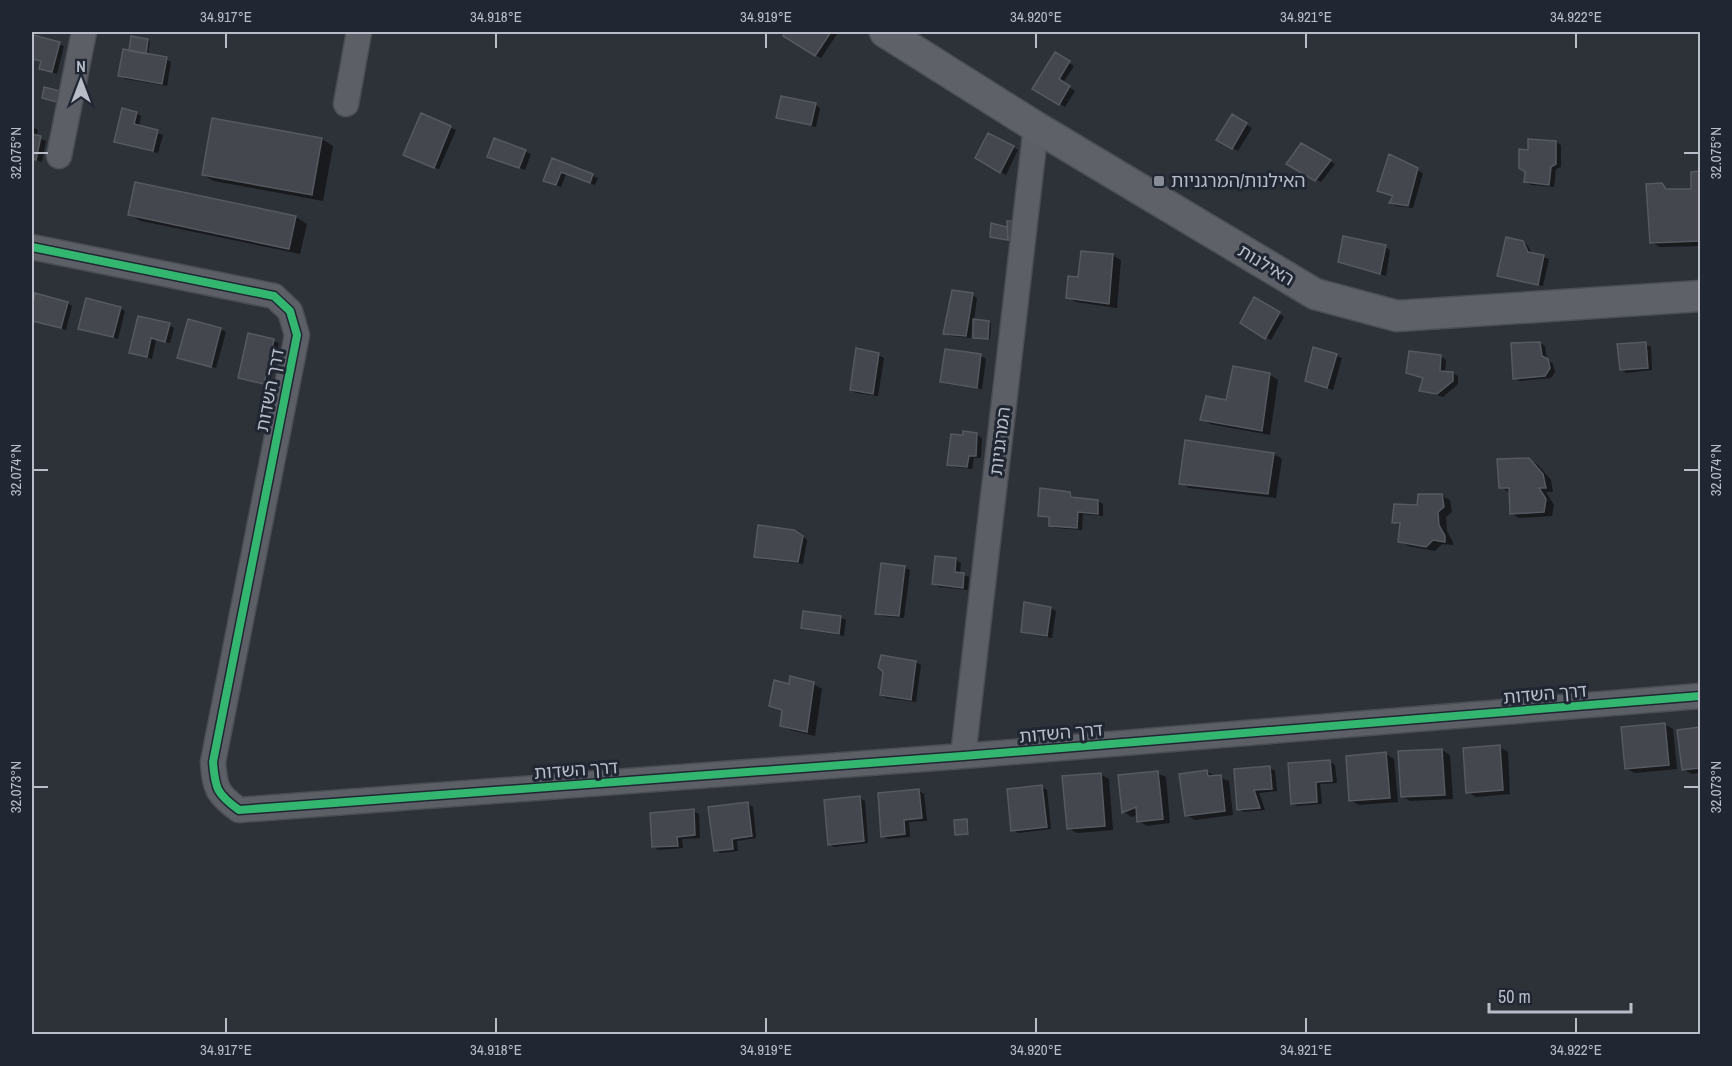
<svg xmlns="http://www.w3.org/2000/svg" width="1732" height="1066" font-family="'Archivo Narrow','Noto Sans Hebrew',sans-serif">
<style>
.shadow{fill:#0007}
.building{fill:#44474d;stroke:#555960;stroke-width:1.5}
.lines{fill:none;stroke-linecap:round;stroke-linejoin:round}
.minor-casing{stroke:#4a4d53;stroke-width:27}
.major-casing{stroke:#4a4e55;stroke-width:33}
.minor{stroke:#5c6066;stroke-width:24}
.major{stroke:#5e6268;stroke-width:30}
.cycleway-casing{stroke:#202733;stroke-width:11}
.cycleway{stroke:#33b770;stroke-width:8}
.ticks{fill:none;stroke:#b8bdc8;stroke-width:2}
.poi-dot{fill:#878c96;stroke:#202733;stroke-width:2}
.labels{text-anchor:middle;stroke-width:6;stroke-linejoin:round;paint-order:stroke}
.poi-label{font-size:18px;fill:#b8bdc8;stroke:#202733;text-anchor:start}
.street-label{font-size:18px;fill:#b8bdc8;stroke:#202733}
.neatline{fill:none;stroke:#b8bdc8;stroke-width:2}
.ticks-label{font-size:15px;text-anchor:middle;fill:#b8bdc8}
</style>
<rect width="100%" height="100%" fill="#2d3138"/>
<!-- shadow -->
<path class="shadow" d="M787 32H834L837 34 821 58 785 36Z
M35 37 64 46 57 74 41 69 42 62 32 59Z
M133 38 150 41 148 55 166 59 171 62 167 86 125 79 120 75 130 52Z
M1055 54 1074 66 1063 83 1075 91 1065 107 1034 88Z
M815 105 820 108 816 127 783 120 778 117Z
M136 113 141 116 139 127 163 135 158 153 121 144 115 141Z
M422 115 456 130 439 169 410 157Z
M1232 116 1252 128 1238 151 1218 139Z
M213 120 322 139 333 146 323 201 214 181 203 175Z
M32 127 38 130 36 137 46 141 42 162 32 159Z
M495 140 531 154 525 170 494 159Z
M1556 142 1561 145V167L1556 169 1554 187 1531 185 1526 182 1530 152Z
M1302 145 1335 164 1321 182 1288 164Z
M1013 147 1018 150 1006 175 977 158Z
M1390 156 1423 173 1413 208 1396 206 1391 203 1394 196 1379 191Z
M553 160 598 178 595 185 566 174 561 187 550 183Z
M1693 173H1700V246L1660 247 1651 242 1662 185 1670 190H1693Z
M129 214 296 217 307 224 300 254 141 221Z
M1523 242 1528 246 1532 254 1549 259 1543 286 1504 278 1499 275Z
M1385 247 1390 250 1386 276 1339 262Z
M1112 255 1121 260 1117 308 1076 302 1068 298 1079 279Z
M972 295 977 298 974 321 991 323 990 339 976 338 975 328H972L971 338 950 336 945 333Z
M32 297 67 303 72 306 66 330 32 320Z
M1255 299 1284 317 1271 340 1242 323Z
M120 308 125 311 118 339 79 328Z
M169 325 174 328 170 343 156 340 152 359 131 352Z
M220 329 226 332 216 368 179 357Z
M249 334 279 343 269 386 239 378Z
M1540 343 1545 346 1547 360 1553 364 1555 372 1551 378 1520 381 1514 378Z
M1645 344 1651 347 1652 370 1626 373 1621 369Z
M1314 349 1342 358 1333 390 1306 380Z
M1410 353 1441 357 1446 360 1445 373H1453L1458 376V384L1443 397 1421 390 1425 379 1407 372Z
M878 355 884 358 878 396 856 393 851 390Z
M981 356 986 359 982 389 947 384 942 381Z
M1270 375 1278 380 1270 435 1210 424 1202 419Z
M965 433 977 435 982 438 981 458H974L972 469 954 467 948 464 965 437Z
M1186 442 1274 454 1282 459 1276 498 1189 488 1181 483Z
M1529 460 1538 465 1551 480 1553 492H1546L1554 505 1552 516 1519 518 1511 513 1510 493 1501 487Z
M1070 493 1076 499 1098 501 1103 504V516L1083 514 1082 530 1056 528 1050 525V519L1040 515Z
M1442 496 1450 500 1452 512 1446 517 1447 531 1453 542V545L1442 544 1435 551 1408 546 1400 541 1401 526 1394 522 1418 506Z
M800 534 807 540 803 564 761 559 755 556Z
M937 557 956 560 961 563 960 574 969 577 968 590 939 587 934 584Z
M904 567 910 570 904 618 882 616 877 613Z
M1025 604 1051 608 1056 611 1052 638 1028 634 1023 631Z
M840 617 846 620 844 636 808 630 802 627Z
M882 657 916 662 921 665 916 702 886 698 881 694 884 671Z
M813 684 822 689 815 736 790 730 782 725 783 711 770 705 790 686Z
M1664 724 1673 729 1677 769 1635 773 1627 769Z
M1700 729V773L1692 774 1683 769 1679 731Z
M1499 747 1508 752 1510 794 1476 797 1468 792Z
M1442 750 1450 755 1453 799 1410 801 1402 796Z
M1386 754 1394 759 1398 802 1359 805 1351 801Z
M1330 762 1335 765 1337 783 1320 784 1322 804 1297 806 1292 803Z
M1270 768 1275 771 1277 791 1259 793 1265 810 1244 812 1238 809Z
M1207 772 1229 781 1233 815 1195 820 1186 815Z
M1157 773 1166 777 1170 823 1147 826 1139 821 1138 814 1132 817 1124 812Z
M1100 774 1109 779 1113 830 1077 833 1068 828Z
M1042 787 1047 790 1051 829 1018 833 1013 830Z
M919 791 924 794 927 821 909 822 910 837 888 839 883 836Z
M859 798 865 801 868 843 834 847 829 844Z
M747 804 753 807 756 838 737 841 738 851 720 853 715 850Z
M693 811 699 814 700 838 682 839 683 848 659 850 653 847Z
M966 820 968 821 969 834H956Z"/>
<!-- building -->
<path class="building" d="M785 32H831L815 56 783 36Z
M33 35 60 42 52 72 39 69 41 61 32 59Z
M131 36 148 39 146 54 129 51Z
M123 49 167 57 162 84 118 76Z
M1055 52 1070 61 1059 79 1070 86 1059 105 1032 89Z
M44 87 60 91 57 102 42 98Z
M781 96 816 103 811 125 776 118Z
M122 108 137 112 134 124 158 130 153 151 114 142Z
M421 113 451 126 434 168 403 155Z
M1232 114 1247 123 1232 149 1216 140Z
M212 118 322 138 312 195 202 175Z
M988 133 1014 146 1000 173 975 158Z
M32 134 41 136 36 160 32 159Z
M494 138 526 150 519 168 487 157Z
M1528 139 1556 141V164L1551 167 1549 185 1524 182 1525 172 1519 168V149L1528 150Z
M1301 143 1331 160 1315 181 1286 164Z
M1389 154 1418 168 1408 206 1389 203 1393 196 1377 191Z
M552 158 593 174 590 183 561 172 556 185 543 181Z
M1700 171V241L1650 243 1646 184 1662 183 1666 189H1691V172Z
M135 182 296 216 289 249 128 215Z
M1007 221H1020L1019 240H1008Z
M991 223 1007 227 1008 240 990 237Z
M1343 236 1386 245 1380 274 1338 262Z
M1506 237 1523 241 1528 252 1544 255 1538 285 1497 276Z
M1081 251 1113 254 1109 304 1066 298 1068 276 1078 277Z
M952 290 973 293 966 336 943 334Z
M35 293 68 302 61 328 32 321V307Z
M1254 297 1280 312 1265 339 1240 323Z
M86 298 121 307 113 337 78 329Z
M138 316 170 323 165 342 151 338 147 357 129 353Z
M188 319 221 328 211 367 177 358Z
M973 319 989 321 988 339 973 338Z
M248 333 274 339 264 384 238 378Z
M1540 342 1542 356 1548 359 1550 368 1545 376 1513 379 1511 343Z
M1646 342 1648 368 1620 370 1617 344Z
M1313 347 1337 354 1327 388 1305 381Z
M856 348 879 353 873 394 850 390Z
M945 349 981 354 977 388 940 382Z
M1409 351 1441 355 1440 371 1453 372V381L1437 394 1419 391 1423 378 1406 373Z
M1233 366 1270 373 1262 431 1200 420 1206 396 1226 400Z
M963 431 977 433 976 456H969L967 467 947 465 951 434 963 435Z
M1185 440 1274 453 1268 494 1179 484Z
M1529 458 1543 474 1546 488H1539L1546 499 1544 512 1510 514 1509 488H1499L1497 459Z
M1040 488 1070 492 1071 497 1098 500V514L1078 512 1077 528 1049 526V517L1038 516Z
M1418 494H1442L1444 507 1438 512 1439 525 1445 536V542L1433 540 1426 547 1398 542 1400 523H1392L1394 504 1417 505Z
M758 525 794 530 803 536 798 562 754 557Z
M935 556 956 558 955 572 964 573 963 588 932 584Z
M881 563 905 566 899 616 875 614Z
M1024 602 1051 607 1047 636 1021 632Z
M803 611 841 616 839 634 801 628Z
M881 655 916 661 911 700 880 695 883 672 878 667Z
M790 676 814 682 807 732 780 726 782 710 769 706 774 680 789 684Z
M1665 723 1669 765 1625 769 1621 727Z
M1700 727V768L1682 770 1677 730Z
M1500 745 1503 790 1466 793 1463 748Z
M1442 749 1445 795 1401 797 1398 751Z
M1386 752 1390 798 1349 801 1346 756Z
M1330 760 1332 781 1316 782 1317 802 1291 804 1288 763Z
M1270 766 1272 789 1254 790 1260 808 1237 810 1234 769Z
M1207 770 1208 776 1221 775 1225 811 1185 816 1179 774Z
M1158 771 1163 819 1137 822 1136 807 1122 813 1118 775Z
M1101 773 1105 826 1067 829 1062 776Z
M1042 785 1047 827 1011 831 1007 789Z
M919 789 922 818 904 820 905 834 881 837 878 793Z
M860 796 864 841 828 845 824 800Z
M748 802 752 836 732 839 733 849 714 851 708 807Z
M694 809 695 835 677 837 678 846 652 847 650 813Z
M967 819 968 834 955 835 954 820Z"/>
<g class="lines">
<defs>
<path id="minor" d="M346 104 359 32
M59 156 84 32
M32 247 274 296 290 311 297 335 213 762C215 789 217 794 239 810L963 756 1700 696
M963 756 1036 127"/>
<path id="major" d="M885 32 1036 127 1315 294 1397 316 1700 296"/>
</defs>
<!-- minor casing -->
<use href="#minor" class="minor-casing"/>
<!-- major casing -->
<use href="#major" class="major-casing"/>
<!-- minor -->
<use href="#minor" class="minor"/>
<!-- major -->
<use href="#major" class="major"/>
<defs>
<path id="cycleway" d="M32 247 274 296 290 311 297 335 213 762C215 789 217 794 239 810L963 756 1700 696"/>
</defs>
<!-- cycleway casing -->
<use href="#cycleway" class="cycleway-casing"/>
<!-- cycleway -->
<use href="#cycleway" class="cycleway"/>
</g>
<!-- ticks -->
<path class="ticks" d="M226 33V48M496 33V48M766 33V48M1036 33V48M1306 33V48M1576 33V48M33 153H48M1684 153H1699M33 470H48M1684 470H1699M33 787H48M1684 787H1699M226 1018V1033M496 1018V1033M766 1018V1033M1036 1018V1033M1306 1018V1033M1576 1018V1033"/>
<!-- markers -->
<rect class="poi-dot" x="1153" y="175" width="12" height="12" rx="3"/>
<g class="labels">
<!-- poi labels -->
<g class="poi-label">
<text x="1171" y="187">האילנות/המרגניות</text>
</g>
<!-- street labels -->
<g class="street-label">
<text transform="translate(1266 265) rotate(31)" y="6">האילנות</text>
<text transform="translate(270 390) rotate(-79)" y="6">דרך השדות</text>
<text transform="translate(1000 441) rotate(-83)" y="6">המרגניות</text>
<text transform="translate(1545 694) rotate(-5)" y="6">דרך השדות</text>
<text transform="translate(1061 733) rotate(-5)" y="6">דרך השדות</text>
<text transform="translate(576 770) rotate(-4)" y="6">דרך השדות</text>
</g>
</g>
<!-- border -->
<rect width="1732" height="1066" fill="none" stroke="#202733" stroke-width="66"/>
<!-- north arrow -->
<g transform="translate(81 81)" stroke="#202733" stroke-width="4.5" paint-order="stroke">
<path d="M0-4.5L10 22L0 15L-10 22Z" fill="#b8bdc8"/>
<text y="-9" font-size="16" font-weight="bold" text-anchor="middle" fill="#b8bdc8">N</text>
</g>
<!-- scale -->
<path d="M1489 1003v9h142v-9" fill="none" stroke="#b8bdc8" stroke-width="3"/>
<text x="1498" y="1003" font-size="18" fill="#b8bdc8" stroke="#202733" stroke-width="4.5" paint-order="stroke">50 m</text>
<rect x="33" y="33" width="1666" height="1000" class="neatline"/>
<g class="ticks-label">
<text x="226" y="22">34.917°E</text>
<text x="496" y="22">34.918°E</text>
<text x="766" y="22">34.919°E</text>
<text x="1036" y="22">34.920°E</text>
<text x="1306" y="22">34.921°E</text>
<text x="1576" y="22">34.922°E</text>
<text transform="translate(16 153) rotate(-90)" y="5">32.075°N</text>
<text transform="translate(1716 153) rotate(-90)" y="5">32.075°N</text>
<text transform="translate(16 470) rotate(-90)" y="5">32.074°N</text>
<text transform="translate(1716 470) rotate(-90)" y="5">32.074°N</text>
<text transform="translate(16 787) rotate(-90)" y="5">32.073°N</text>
<text transform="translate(1716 787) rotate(-90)" y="5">32.073°N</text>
<text x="226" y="1055">34.917°E</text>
<text x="496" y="1055">34.918°E</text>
<text x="766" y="1055">34.919°E</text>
<text x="1036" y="1055">34.920°E</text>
<text x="1306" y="1055">34.921°E</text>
<text x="1576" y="1055">34.922°E</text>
</g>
</svg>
